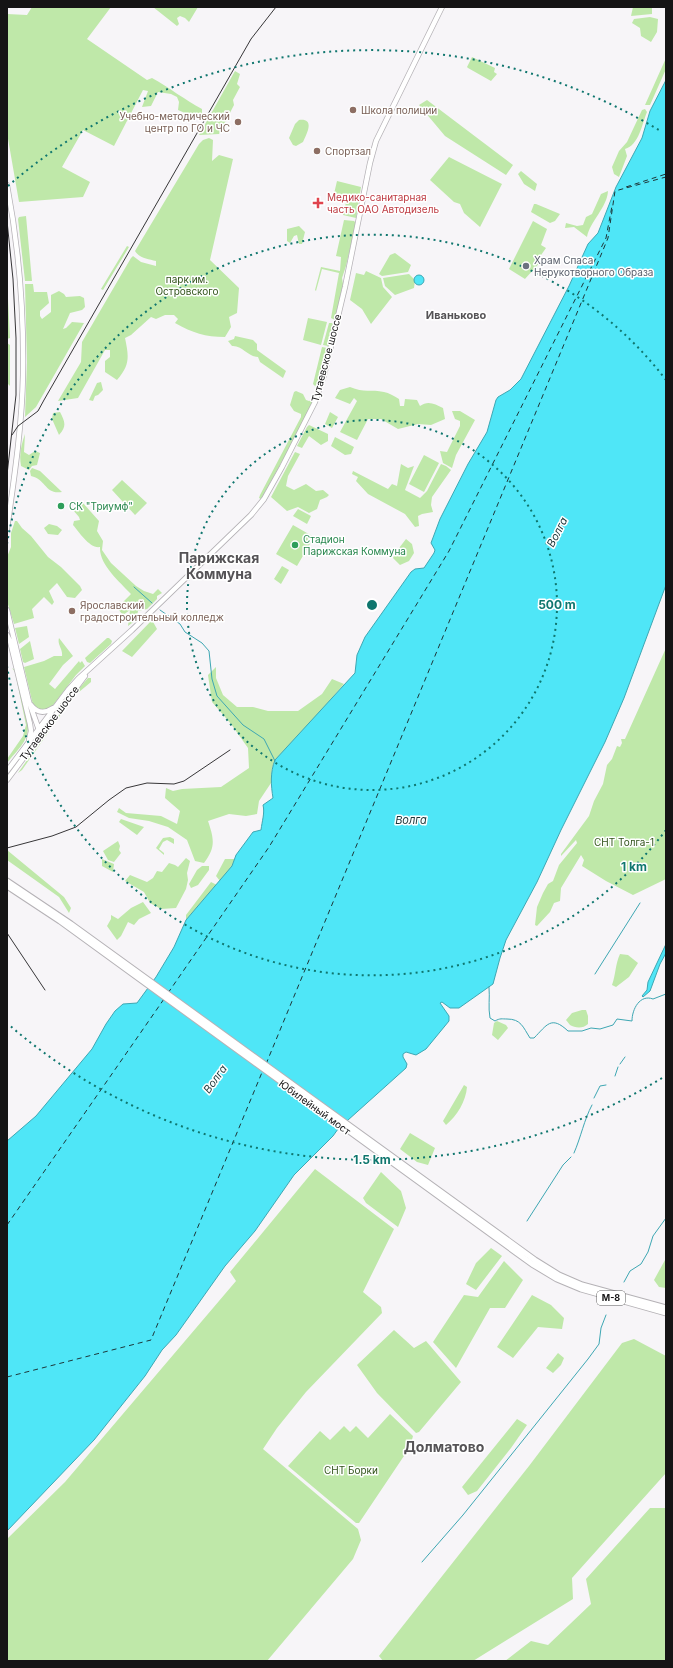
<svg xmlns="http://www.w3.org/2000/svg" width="673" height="1668" font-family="Inter,sans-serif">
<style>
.green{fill:#bfe8a9}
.water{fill:#4fe6f7;stroke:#3ea7b3}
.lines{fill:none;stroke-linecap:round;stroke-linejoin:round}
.stream{stroke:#3ea7b3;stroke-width:1}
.ferry{stroke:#1d3639;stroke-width:1;stroke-dasharray:5 4;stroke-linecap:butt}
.major-casing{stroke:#b5b2b6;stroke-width:6}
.highway-casing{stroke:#b5b2b6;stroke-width:7}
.major{stroke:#fff;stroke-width:4.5}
.highway{stroke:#fff;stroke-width:5}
.tram{stroke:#373638;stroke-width:1}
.rail{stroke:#373638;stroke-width:1}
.ring{fill:none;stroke:#0f766e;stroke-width:2;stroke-dasharray:2 4}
.education-dot{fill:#8d6e63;stroke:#fff;stroke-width:1.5}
.health-dot{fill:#e0444e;stroke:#fff;stroke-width:1.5}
.worship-dot{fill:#6b7280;stroke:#fff;stroke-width:1.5}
.leisure-dot{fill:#2e9e5b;stroke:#fff;stroke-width:1.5}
.labels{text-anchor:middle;stroke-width:3;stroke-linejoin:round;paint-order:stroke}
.shield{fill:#fff;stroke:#5b5a5b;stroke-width:1}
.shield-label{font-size:9px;font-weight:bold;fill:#151415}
.education-label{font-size:10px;fill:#785e54;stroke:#fff;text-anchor:start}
.health-label{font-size:10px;fill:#be3a42;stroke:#fff;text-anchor:start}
.worship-label{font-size:10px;fill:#5b616d;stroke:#fff;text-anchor:start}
.park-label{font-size:10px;fill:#305219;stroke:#fff}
.street-label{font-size:10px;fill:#151415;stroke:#fff}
.leisure-label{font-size:10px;fill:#27864d;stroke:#fff;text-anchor:start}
.neighbourhood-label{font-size:11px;font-weight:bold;fill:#555356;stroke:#fff}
.water-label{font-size:11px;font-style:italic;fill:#1d3639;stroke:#fff}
.district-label{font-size:14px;font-weight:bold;fill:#555356;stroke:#fff}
.centre{fill:#0f766e;stroke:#fff;stroke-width:2}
.ring-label{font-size:12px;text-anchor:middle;font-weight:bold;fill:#0f766e;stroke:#fff;stroke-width:3;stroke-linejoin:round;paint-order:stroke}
</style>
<rect width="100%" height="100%" fill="#f7f5f8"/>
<!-- green -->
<path class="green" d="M32 7H111L87 39 147 80 152 78C170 88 185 100 202 109V116L199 119 178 110 179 102 177 97 171 94 158 92 151 106 142 107 148 91 143 90 114 146 83 130 62 167 90 182 83 197 19 202 7 133V14L27 15Z
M153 7H198L189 22 185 18 180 16 177 18 179 24 177 26Z
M633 7H652V14L631 16Z
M650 17 658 19 657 32 651 42 641 36 640 28 632 23 634 19Z
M472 57 495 68 494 72 497 74 491 81 468 68 467 67Z
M666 58V69L650 105H645Z
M235 71 240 74 237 84 240 87 233 100 234 105 219 134 199 135Z
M427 100 513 165 506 175 445 136 419 105Z
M645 109 647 112C642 124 639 145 625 149L627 156 619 177 614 174 612 167 619 151 627 142 642 110Z
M299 120C316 118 306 135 303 142L296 146 293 145 289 138 295 124Z
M209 138 213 140 212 161 219 155 233 159 210 260 239 288 237 313 229 317 231 327 225 337C205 337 193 333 175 323L178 319 174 315H165L156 319 151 317 131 335 125 338C129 357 130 365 117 380L105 372V361L110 357V350H105L78 398 58 401 81 362 82 342 131 258 133 256 141 262 156 266V261C148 259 139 258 135 251L199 144 203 140Z
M449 157 502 184 480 227 464 213 460 204 454 202 430 180Z
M521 171 537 184 535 191 524 184 518 174Z
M337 181 361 187 356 218 343 215 346 202 333 198Z
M608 191C607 208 590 221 587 237L574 227 565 228 566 223 577 226 583 225 586 217 592 214 601 194Z
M534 204H536L560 214 555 221 550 223 531 212Z
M26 216 32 281H25L18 219 19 217Z
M344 220 354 221 356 223 346 266 342 278 343 284 335 320 331 318 339 273 322 269 316 291 315 290 321 267 340 271 341 257 336 256Z
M533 221 547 229 541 245 546 248 539 258 542 259C537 267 531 272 525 279L509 269Z
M299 226 305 232 302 244H299L297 235 294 236 290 243 287 241V229Z
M127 246 129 247 103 290 101 289Z
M395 253 411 265 408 272 382 276 379 274 390 255Z
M366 271 381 278 383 287 392 297 371 324 362 309 350 300 356 273 364 275Z
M409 274 415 280 414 288 395 295 385 286 383 278Z
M7 279 10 338 7 339Z
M25 284H33L34 292H47L49 303 40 311V316L42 319 51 312V295L59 291 64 294 66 297 80 296 84 298 85 307 82 310 70 313 63 329 66 328 72 322 84 323 36 407 25 417 27 362Z
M308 318 327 322 321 345 303 340Z
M329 323H333L328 346 323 345Z
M235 336 253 340 257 344V350L286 371 283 378 260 362 258 357C248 357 242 345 232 346L228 341 234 339Z
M7 343 10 345V386L8 384Z
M322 347 327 348 317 388 313 384Z
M101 382 103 390 98 395 95 396 93 401 89 400 97 383Z
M350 387C364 393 371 389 384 392 389 393 394 396 399 399L400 406H404L405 399 417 400 420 406C428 400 435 404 443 408L445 419 431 425 418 424 398 429 381 419H368L357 440 340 432 357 401 354 398 350 404 335 398 340 390Z
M296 391 303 394 306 400 309 401 314 399 305 420 261 499 259 498 260 495 301 417V414L294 411 290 405 294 392Z
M452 411H460L475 420 456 455 452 468 443 463 440 451 447 452 460 426V421L455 419Z
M60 412C65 422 67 426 59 435L52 419 53 413Z
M330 412 338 417 332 428 325 424Z
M309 425 328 434V441L321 445 309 436 302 448 297 446 307 427Z
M25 434 24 452 29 455 35 451 40 453 37 465 32 466 29 470 21 466C19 455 21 445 25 434Z
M335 437 354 447 351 454 345 455 331 446Z
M295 452 300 454 288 476 286 486 294 490 306 484 316 491 323 490 329 495 327 497 320 500 317 509 309 513 298 507 287 511 271 497Z
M424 455 439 463 424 492 409 484Z
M401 464 408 468 414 466 405 490 420 498 427 491 441 464 446 466 451 470 432 497 431 505 433 512 422 514 418 516 419 526 415 527 405 514 368 494 356 481 358 477 352 474 353 471 388 489 392 484 397 486Z
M32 468 40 471 62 492C45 495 46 479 31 476L30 471Z
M122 480 147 503 135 515 112 490Z
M79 503H83L99 521 97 531 103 541 102 550 111 563 136 586 144 591 153 594 158 589 162 593 157 596V599L147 609 138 611 136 620 128 626 130 610 123 615 117 608 131 594C120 582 99 565 100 547 90 549 79 532 73 525L74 521 80 520 79 517 73 510Z
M298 509 311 516 307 524 293 516Z
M15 521H17L22 528 31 536 48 557 61 567 80 586 82 590 75 598 67 597 57 583 49 591 54 602 52 605 44 597 32 609 34 618 14 624 7 601V557L11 547V533Z
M49 524 57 526 62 530 58 535 48 534 44 528Z
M293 525 314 537 297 566 276 554Z
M406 539 412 544 414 553 409 561 400 565 393 558 396 552Z
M282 566 289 570 281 584 274 579Z
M152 620 157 629 132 657 122 651Z
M27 626 29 637 19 644 15 628Z
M59 638 73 656 63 665 49 684 55 689 79 661 80 663 82 661 85 666 76 675 51 708 46 710H38L33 705 24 667 44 661 54 656H62C63 649 57 645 59 638Z
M107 638H109L112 641 111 644 90 663 87 662 85 658Z
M30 641 34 659 25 663 23 662 20 649Z
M666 648V879L633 895 606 881 582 866 584 860 581 855 561 888 560 901 554 903 550 912 537 926 535 925 537 907 543 893 548 884 553 881 559 865 577 843 576 840 561 856V854L589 816 594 801 603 784 607 765 612 759 617 746 620 747 622 743 621 739H625Z
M216 667V678L223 695 237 707H253L268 711H298L322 694 332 679 344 684 306 728 275 760 272 768 271 783 259 801 257 814 246 816 229 814 208 821C214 839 216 847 204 863L195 861 187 840 168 827 149 821 129 818 117 812 119 808 126 813 161 816 177 824 180 811 165 798 166 788 173 791 182 789 221 787 249 768 248 748 231 724 212 702 208 675Z
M12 668 15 670 28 724C29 742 17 750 7 763V759L23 736 26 725 15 672Z
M88 678H91V682L73 697 22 770 18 773 70 699Z
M121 819 144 827 137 835 119 822Z
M170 837 174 839V844L167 840 163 842 159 849 164 853V855L156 848 163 838Z
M118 841 120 846 119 850 121 853 114 862 108 860 103 851Z
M7 850 64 897 71 908 69 913 59 897 7 860Z
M186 858 190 861 187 873 188 880 186 889 176 908 161 909 150 903 144 892 125 881 130 875 147 882 153 878 157 871 162 872 169 863 175 865 178 867Z
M102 859 114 864 113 872 102 866Z
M225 859H235L232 866 220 881 216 876Z
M202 866H209V870L198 885 191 888 189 884 197 870Z
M211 882 217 885 186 920V915Z
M143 902 151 913 139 919 134 925 128 922 121 936 117 940 107 926 111 919V915L118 919 131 908Z
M620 954 628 955 638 963 629 977 616 987 612 985C616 974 615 965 620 954Z
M582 1010H586L588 1016V1024C583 1029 575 1028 570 1025L566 1020 572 1013Z
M497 1021 506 1025 508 1028 498 1040 492 1035 494 1023Z
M464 1085 467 1087C466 1101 457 1116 446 1125L443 1121Z
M410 1133 435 1148 428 1165 417 1162 400 1149Z
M315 1169 394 1229 363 1292 381 1307 382 1313 306 1392 277 1428 263 1449 358 1529 361 1540 353 1559 267 1661H7V1539L65 1482 236 1281 230 1272Z
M381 1172 401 1191 406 1208 398 1227 366 1203 363 1198Z
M491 1248 502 1256 476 1290 466 1284 476 1263Z
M665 1260H666V1288L659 1287 654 1280Z
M504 1261 523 1280 505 1308H490L456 1368 433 1342 464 1295 478 1297Z
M532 1295 551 1305 564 1318 562 1329 538 1327 513 1358 497 1347Z
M394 1330 414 1348 426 1341 461 1382 419 1432 416 1433 377 1393 357 1365Z
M634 1339 666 1356V1473L572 1578 573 1599 473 1661H383L379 1656 529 1466 622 1343Z
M558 1353 564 1358 561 1365 553 1373 546 1368Z
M390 1414 413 1436 410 1447 359 1523H356L288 1466 320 1431 330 1440 344 1426 350 1432 356 1426 368 1438Z
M517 1419 527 1425 511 1448 477 1491 468 1495 462 1487Z
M650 1508H666V1661H505L531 1641 548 1645 591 1604 586 1579Z"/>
<!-- water -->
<path class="water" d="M666 80V585L624 698 605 742 561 830 537 882 506 940 500 958 493 984 459 1008H450L442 1002 440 1003 449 1016V1021L426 1049 416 1055 406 1052 403 1054V1057L407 1064 406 1068 338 1129 333 1136 294 1175 255 1231 225 1266 176 1335 162 1350 145 1376 94 1440 7 1531V1141L36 1116 92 1049 106 1024 115 1011 123 1004 137 1003 156 977 174 947 186 920 232 866 236 855 253 832 261 830C262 821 265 813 263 805L273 798C271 786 270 772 275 760L355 673 357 655 365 637 411 572 415 569 424 568 434 553 435 550 431 543 440 519 468 464 487 432 496 400 498 397 510 390 521 379 569 286 588 244 598 233 616 187 642 138 650 111Z
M414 280a5 5 0 1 1 10 0a5 5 0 1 1-10 0Z
M666 944V953L660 964 650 991 643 997 642 996 647 990 648 982Z"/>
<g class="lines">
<!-- stream -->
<path class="stream" d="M134 587 152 603
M160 610 180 624 185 632 202 643 209 651 212 679 217 696 243 725 264 739 275 761
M595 974 640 903
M489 987C490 998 488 1007 490 1018L495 1021C500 1018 502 1019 507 1019 521 1019 523 1027 530 1038H534C547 1025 551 1015 568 1031H582L591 1028 600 1029 613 1025 617 1019 632 1021C632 1009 640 994 653 999L666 994
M620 1064 625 1057
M615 1076 618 1067
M594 1098 600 1086 606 1085
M574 1153C581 1137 584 1120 592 1105
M527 1221 563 1165 571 1157
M624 1282 630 1271 641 1264 648 1252 653 1236 666 1218
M422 1562 463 1515 588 1359 599 1344 601 1328 606 1315"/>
<!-- ferry -->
<path class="ferry" d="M626 187 666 174
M168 993 269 847 449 551 606 238 612 206
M266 1064 608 238 615 191 666 177
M7 1225 164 999
M7 1377 151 1340 263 1070"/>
<defs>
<path id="major" d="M7 185C19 248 24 312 23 375 22 427 14 479 7 529
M7 610 29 702 39 730
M7 635 10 641 30 724 31 731 29 740
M31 705C37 713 44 714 53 708
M7 771 68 690 78 679 132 630 251 515 264 499 282 467 315 402 324 375 345 287 370 163 376 141 442 7
M7 780 85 676"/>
<path id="highway" d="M7 881 71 924 535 1260 559 1275 582 1285 666 1308
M7 886 60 921 532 1264 557 1279 581 1289 666 1313"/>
</defs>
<!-- major casing -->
<use href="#major" class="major-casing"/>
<!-- highway casing -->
<use href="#highway" class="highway-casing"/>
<!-- major -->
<use href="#major" class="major"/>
<!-- highway -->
<use href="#highway" class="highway"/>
<!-- tram -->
<path class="tram" d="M7 221 13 279 16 338V395L7 475
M12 435 18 426 38 411 44 400 251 39 276 7"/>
<!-- rail -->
<path class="rail" d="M7 848 52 836 76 827 109 800 126 788 147 783 174 784 184 781 230 750
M7 933 45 990"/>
</g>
<!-- distance rings -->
<g class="ring">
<circle cx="372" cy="605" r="185"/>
<path d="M666 830A370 370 0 0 1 7 666M7 544A370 370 0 0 1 666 380"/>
<path d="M662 1078A555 555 0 0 1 8 1024M8 186A555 555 0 0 1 662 132"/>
</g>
<!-- markers -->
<g class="education-dot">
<circle cx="353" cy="110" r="4"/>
<circle cx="238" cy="122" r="4"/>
<circle cx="317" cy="151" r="4"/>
<circle cx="72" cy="611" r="4"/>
</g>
<path class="health-dot" d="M316 197h4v4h4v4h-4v4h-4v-4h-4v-4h4z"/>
<circle class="worship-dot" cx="526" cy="266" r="4"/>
<g class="leisure-dot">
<circle cx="61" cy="506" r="4"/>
<circle cx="295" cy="545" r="4"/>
</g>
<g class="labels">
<!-- shield labels -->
<rect class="shield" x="597" y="1291" width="28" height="14" rx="3"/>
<g class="shield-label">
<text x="611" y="1301">М-8</text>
</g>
<!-- education labels -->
<g class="education-label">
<text x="361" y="114">Школа полиции</text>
<text x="230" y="120" text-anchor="end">Учебно-методический<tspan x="230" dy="12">центр по ГО и ЧС</tspan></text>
<text x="325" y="155">Спортзал</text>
<text x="80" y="609">Ярославский<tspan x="80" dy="12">градостроительный колледж</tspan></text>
</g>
<!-- health labels -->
<g class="health-label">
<text x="327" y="201">Медико-санитарная<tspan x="327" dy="12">часть ОАО Автодизель</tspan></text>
</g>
<!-- worship labels -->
<g class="worship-label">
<text x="534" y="264">Храм Спаса<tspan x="534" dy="12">Нерукотворного Образа</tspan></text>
</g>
<!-- park labels -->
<g class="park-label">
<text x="187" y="283">парк им.<tspan x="187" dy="12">Островского</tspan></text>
<text x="624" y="846">СНТ Толга-1</text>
<text x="351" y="1474">СНТ Борки</text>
</g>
<!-- street labels -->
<g class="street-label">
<text transform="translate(326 358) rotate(-75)" y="4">Тутаевское шоссе</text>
<text transform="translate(49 723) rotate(-53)" y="4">Тутаевское шоссе</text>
<text transform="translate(315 1107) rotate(36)" y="4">Юбилейный мост</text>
</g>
<!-- leisure labels -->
<g class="leisure-label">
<text x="69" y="510">СК "Триумф"</text>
<text x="303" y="543">Стадион<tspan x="303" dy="12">Парижская Коммуна</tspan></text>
</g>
<!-- neighbourhood labels -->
<g class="neighbourhood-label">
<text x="456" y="319">Иваньково</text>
</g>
<!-- water labels -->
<g class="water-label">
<text transform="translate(557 532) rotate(-63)" y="4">Волга</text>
<text x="411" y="824">Волга</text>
<text transform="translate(215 1079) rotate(-54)" y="4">Волга</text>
</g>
<!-- district labels -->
<g class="district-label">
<text x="219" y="563">Парижская<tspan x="219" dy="16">Коммуна</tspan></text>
<text x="444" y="1452">Долматово</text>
</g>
</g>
<circle cx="372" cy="605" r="6" class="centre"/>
<g class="ring-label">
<text x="557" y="609">500 m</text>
<text x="634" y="871">1 km</text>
<text x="372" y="1164">1.5 km</text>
</g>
<!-- border -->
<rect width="673" height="1668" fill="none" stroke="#151415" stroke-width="16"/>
</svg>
